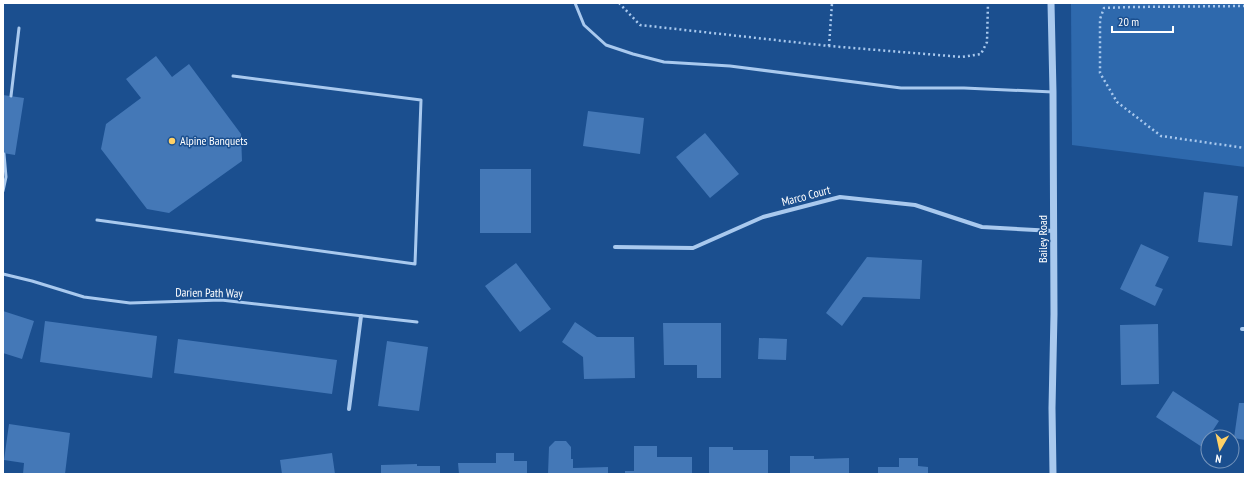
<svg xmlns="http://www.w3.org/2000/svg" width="1248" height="477" font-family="'PT Sans Narrow',sans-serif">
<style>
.green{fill:#2e69ad}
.building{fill:#4478b7}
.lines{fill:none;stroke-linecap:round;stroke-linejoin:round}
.path{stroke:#a9c9ee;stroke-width:2.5;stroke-dasharray:2 3;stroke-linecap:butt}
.service{stroke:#a9c9ee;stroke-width:3}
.minor{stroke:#a9c9ee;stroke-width:4}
.tertiary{stroke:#a9c9ee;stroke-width:7}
.poi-dot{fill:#ffd166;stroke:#1b4f8f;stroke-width:1.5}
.labels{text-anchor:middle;stroke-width:3;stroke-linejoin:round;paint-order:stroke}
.poi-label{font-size:12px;fill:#fff;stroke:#1b4f8f;text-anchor:start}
.street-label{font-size:12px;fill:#fff;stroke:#1b4f8f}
</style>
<rect width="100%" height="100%" fill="#1b4f8f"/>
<!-- green -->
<path class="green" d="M1071 3H1245V167L1072 145Z"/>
<!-- building -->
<path class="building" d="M156 56 172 77 189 64 241 134 242 161 169 213 147 209 101 149 106 124 141 98 126 79Z
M3 95 24 98 15 155 3 153Z
M588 111 644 118 640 154 583 146Z
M705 133 739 174 710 198 676 157Z
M480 169H531V233H480Z
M1204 192 1238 196 1232 246 1198 242Z
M1141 244 1169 257 1155 286 1163 289 1155 306 1120 289Z
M867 257 922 260 920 299 863 297 842 326 826 313Z
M516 263 551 309 520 332 485 286Z
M3 311 34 321 22 359 3 353Z
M45 321 157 336 152 378 40 362Z
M575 322 597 337H634L635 378 584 379 583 357 562 342Z
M663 323H721V378H697V365H664Z
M1158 324 1159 384 1121 385 1120 325Z
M759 338 787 339 786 360 758 359Z
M178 339 337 360 332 394 174 373Z
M387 341 428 347 419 411 378 406Z
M1173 391 1219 421 1202 447 1156 417Z
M1239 403H1245V440L1234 438Z
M9 424 70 433 65 474H23L24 463 4 460Z
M555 441H566L571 447V459H573V468L608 467V474H548L549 447Z
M634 446H657V457H692V474H625V471H634Z
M709 447H733V450H768V474H709Z
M332 453 335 474H282L280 460Z
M496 453H514V461H527V474H459L458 463H496Z
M790 456H814V459L849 458V474H790Z
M899 458H918V466L928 467V474H878V467H899Z
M417 464V466H440V474H381V465Z"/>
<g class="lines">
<!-- path -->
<path class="path" d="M619 3 640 25 829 46 962 57 981 54 987 42 988 3
M1245 6 1132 7 1104 8 1100 19V73L1117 102 1161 136 1245 148
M829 46 832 3"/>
<!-- service -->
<path class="service" d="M575 3 584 25 606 45 633 54 664 62 730 66 901 88H964L1053 92
M11 96 19 28
M3 191 6 177 4 154
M97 220 415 264 421 100 233 76
M3 274 32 281 84 297 130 303 221 300 417 322"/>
<!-- minor -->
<path class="minor" d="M615 247 693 248 763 217 840 197 915 205 982 227 1054 231
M1242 329H1245
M349 409 361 316"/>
<!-- tertiary -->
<path class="tertiary" d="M1051 3 1053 92 1054 314 1052 408 1053 474"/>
</g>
<!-- markers -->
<circle class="poi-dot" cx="172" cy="141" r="4"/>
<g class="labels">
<!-- poi labels -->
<g class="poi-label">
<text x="180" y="145">Alpine Banquets</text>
</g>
<!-- street labels -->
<g class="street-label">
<text transform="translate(806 196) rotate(-15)" y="4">Marco Court</text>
<text transform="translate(1043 239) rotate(-90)" y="4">Bailey Road</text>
<text transform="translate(209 293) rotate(1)" y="4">Darien Path Way</text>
</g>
</g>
<!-- border -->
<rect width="1248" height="477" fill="none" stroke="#ffffff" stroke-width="8"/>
<!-- north arrow -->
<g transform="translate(1220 449) rotate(189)"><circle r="19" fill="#1b4f8f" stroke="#7695bc"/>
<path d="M0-3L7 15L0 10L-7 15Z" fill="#ffd166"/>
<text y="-6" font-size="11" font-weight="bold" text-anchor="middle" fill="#ffffff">N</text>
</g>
<!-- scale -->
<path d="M1112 26v6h61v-6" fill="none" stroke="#ffffff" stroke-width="2"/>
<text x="1118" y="26" font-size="12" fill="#ffffff" stroke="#1b4f8f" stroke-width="3" paint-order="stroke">20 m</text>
</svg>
